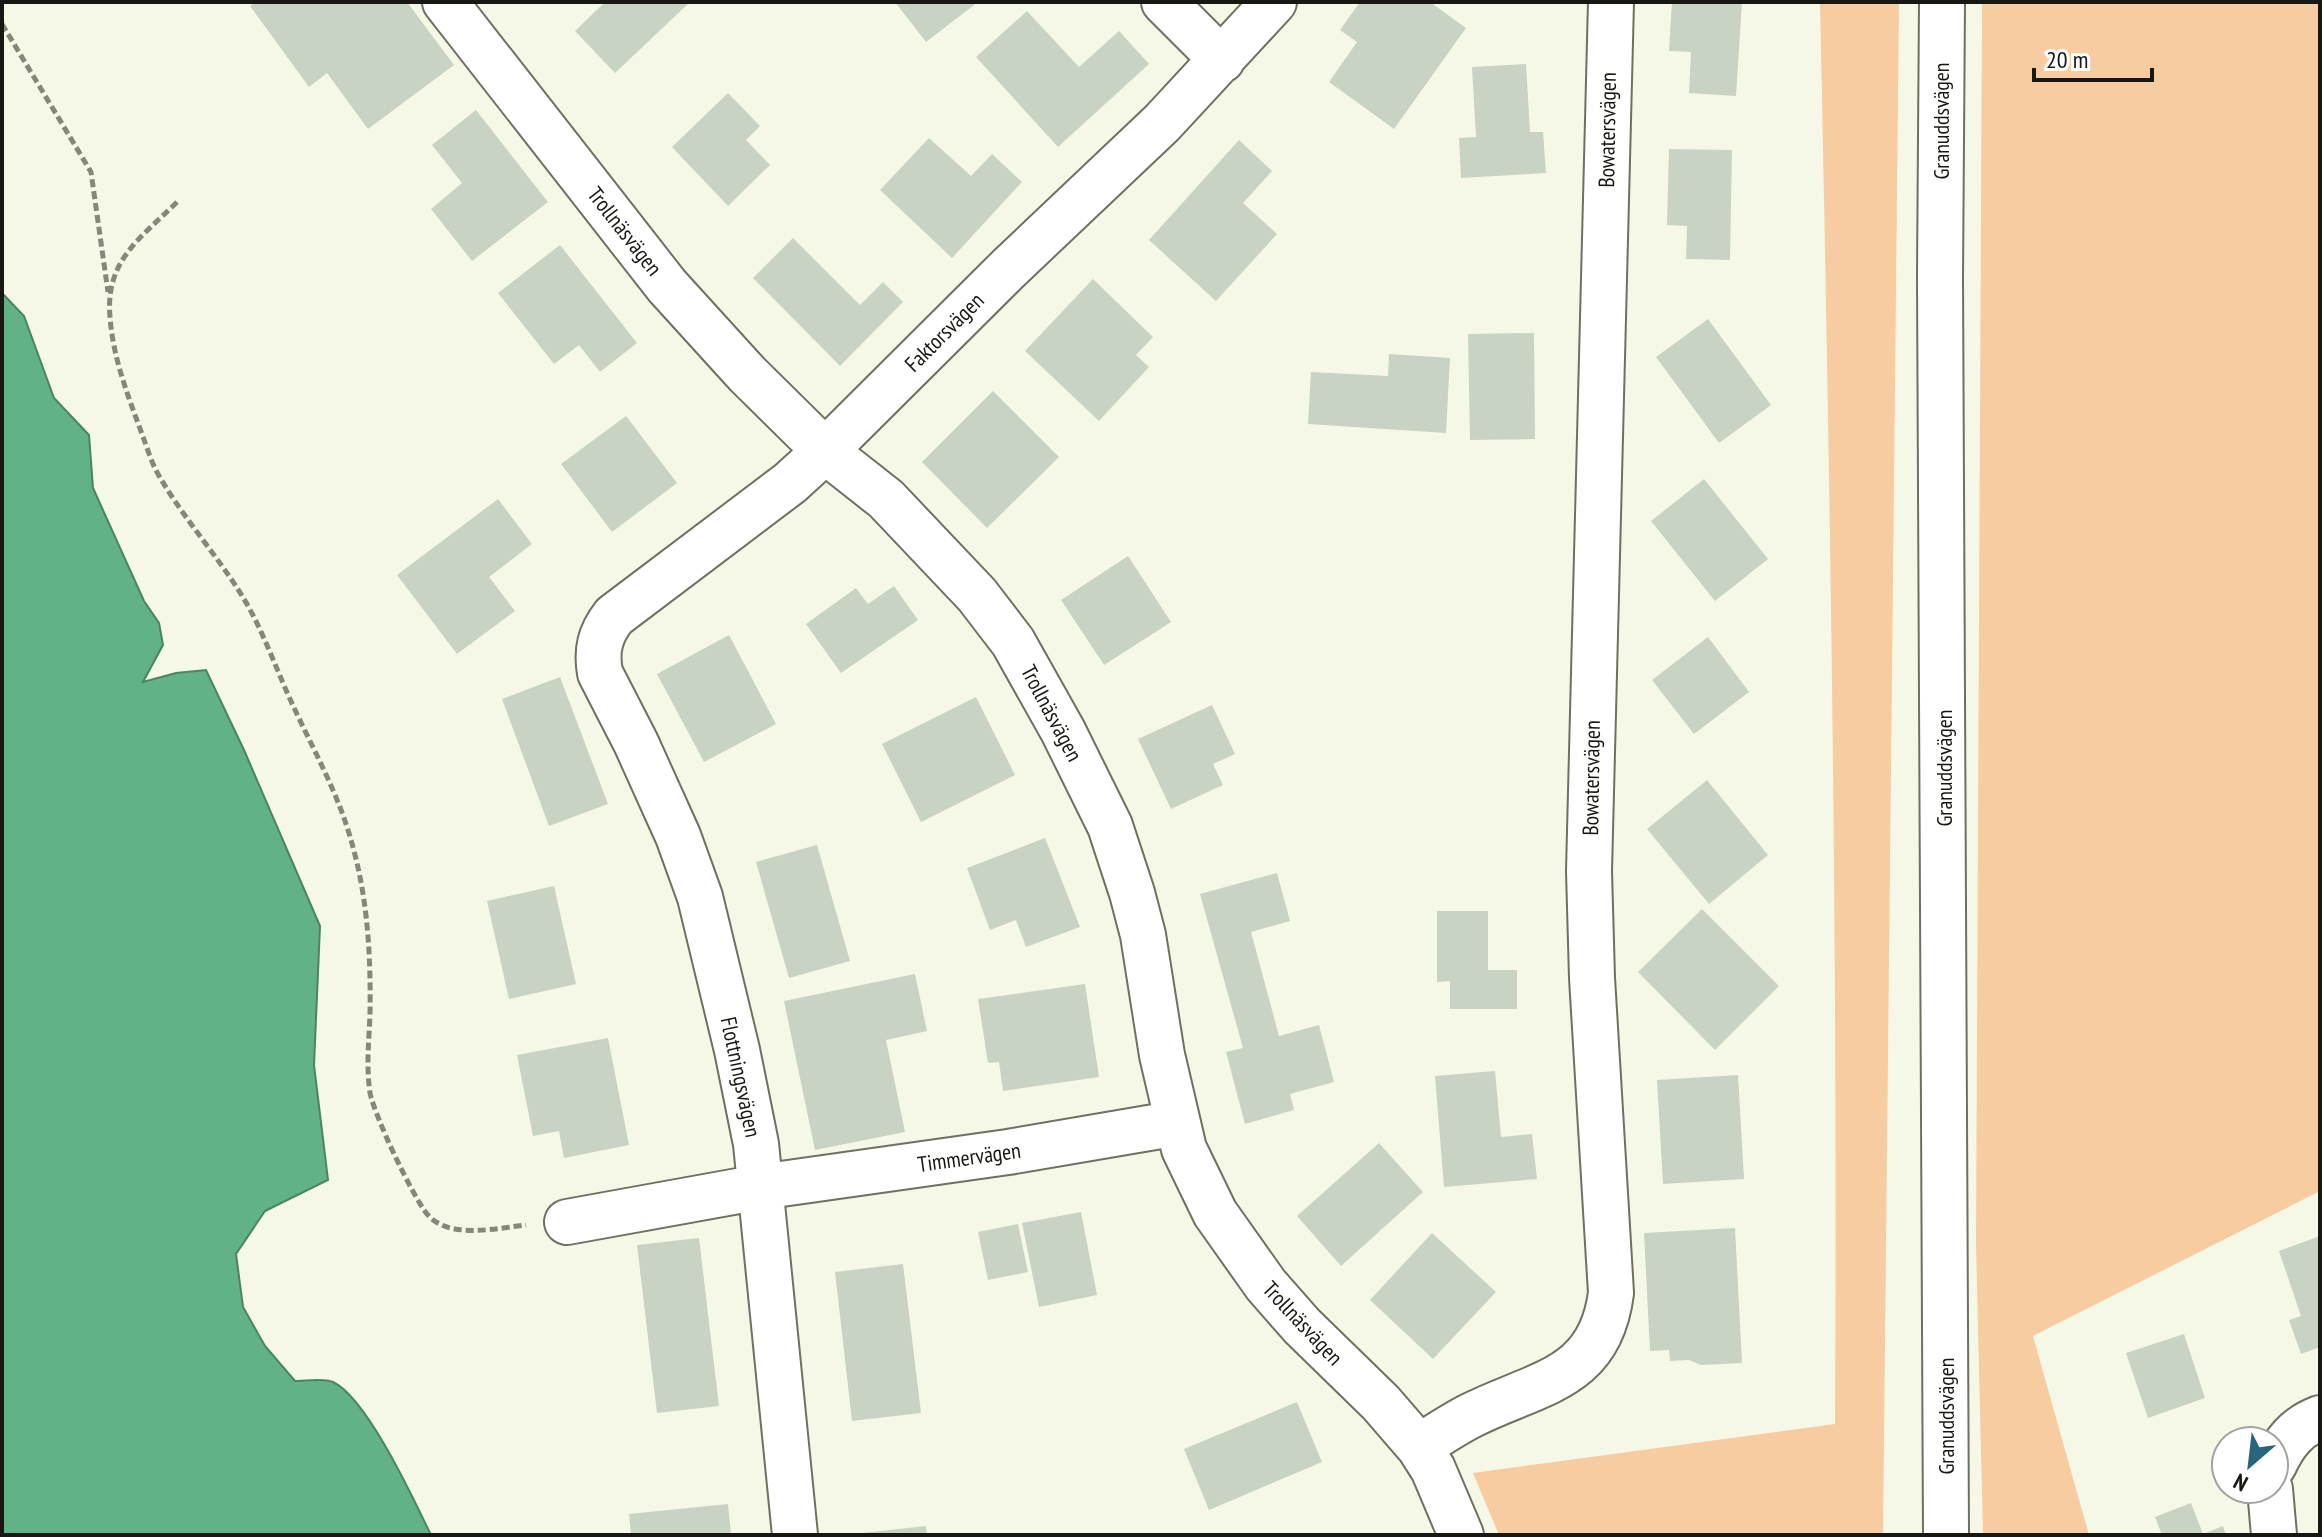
<svg xmlns="http://www.w3.org/2000/svg" width="2322" height="1537" font-family="'PT Sans Narrow',sans-serif">
<style>
.green{fill:#f7cca0}
.water{fill:#61b286;stroke:#4b8463;stroke-width:2}
.building{fill:#c9d3c4}
.lines{fill:none;stroke-linecap:round;stroke-linejoin:round}
.minor-casing{stroke:#6e7061;stroke-width:48}
.path{stroke:#85877b;stroke-width:5;stroke-dasharray:8 4;stroke-linecap:butt}
.minor{stroke:#fff;stroke-width:44}
.labels{text-anchor:middle;stroke-width:8;stroke-linejoin:round;paint-order:stroke}
.street-label{font-size:22px;fill:#171812;stroke:#fff}
</style>
<rect width="100%" height="100%" fill="#f5f8e6"/>
<!-- green -->
<path class="green" d="M1820 2H1899L1883 1535H1499L1473 1473 1835 1424C1838 950 1830 476 1820 2Z
M1982 2H2320V1191L2033 1336 2089 1535H1983L1976 1244Z"/>
<!-- water -->
<path class="water" d="M2 293 24 316 54 398 89 435 93 488 144 601 159 623 163 645 143 682 176 673 206 670 244 750 320 926 314 1065 328 1180 265 1211 236 1254 243 1307 265 1346 295 1381C306 1381 324 1378 333 1382 367 1398 414 1500 431 1535H2Z"/>
<!-- building -->
<path class="building" d="M256 2H407L454 65 368 129 327 73 309 87 250 6Z
M605 2H690L615 73 575 31Z
M895 2H978L926 42Z
M1360 2H1430L1466 28 1394 129 1329 82 1357 42 1340 30Z
M1672 2H1742L1736 96 1689 93 1691 52 1669 51Z
M1027 11 1079 67 1119 31 1149 64 1058 147 976 57Z
M1526 64 1530 132H1543L1546 173 1461 178 1459 138 1476 137 1472 67Z
M728 93 760 126 746 140 770 165 728 206 672 147Z
M476 110 548 202 472 261 431 209 462 183 432 145Z
M929 138 971 176 992 154 1022 182 952 258 880 190Z
M1239 140 1272 171 1243 203 1277 234 1216 301 1149 240Z
M1669 149 1732 150 1730 260 1686 259 1687 226 1667 225Z
M793 238 860 305 883 282 903 302 840 366 753 278Z
M560 245 637 343 600 372 579 345 554 364 498 293Z
M1093 279 1153 337 1136 355 1149 367 1099 421 1025 351Z
M1708 319 1771 405 1719 443 1656 357Z
M1534 333 1535 439 1470 440 1468 334Z
M1389 354 1450 358 1446 433 1308 424 1311 372 1388 376Z
M993 391 1059 457 987 528 922 462Z
M626 416 677 483 612 532 561 464Z
M1704 479 1768 559 1715 601 1651 521Z
M498 499 532 544 489 577 515 611 457 654 397 575Z
M1128 556 1171 622 1104 665 1061 600Z
M894 586 918 620 841 673 806 624 856 588 868 604Z
M729 635 776 724 704 762 657 674Z
M1708 637 1749 692 1694 734 1652 680Z
M560 677 608 804 549 826 502 699Z
M976 697 1015 775 921 822 882 744Z
M1212 705 1235 754 1213 764 1223 785 1171 809 1138 739Z
M1707 780 1768 855 1709 904 1647 829Z
M1045 838 1080 927 1026 947 1016 920 990 930 967 868Z
M817 845 850 961 789 978 756 862Z
M1277 873 1290 921 1251 932 1279 1036 1319 1025 1334 1082 1290 1094 1294 1110 1245 1124 1226 1052 1243 1048 1200 894Z
M554 886 576 984 509 999 487 901Z
M1702 909 1779 986 1715 1050 1638 972Z
M1437 911H1488V970H1517V1009H1450V981L1437 982Z
M915 974 927 1031 886 1040 905 1132 815 1150 784 1001Z
M1085 984 1099 1077 1003 1091 999 1062 988 1063 978 999Z
M608 1038 629 1145 564 1158 559 1131 533 1136 517 1055Z
M1495 1071 1501 1137 1532 1134 1537 1179 1444 1187 1435 1076Z
M1738 1075 1744 1179 1663 1184 1657 1080Z
M1379 1143 1423 1192 1341 1266 1297 1216Z
M1081 1212 1097 1295 1039 1307 1022 1223Z
M1018 1224 1028 1272 988 1280 978 1232Z
M1735 1228 1742 1363 1701 1365 1689 1360 1670 1361 1669 1350 1650 1351 1644 1233Z
M1432 1233 1496 1292 1433 1359 1370 1300Z
M2320 1236V1347L2301 1354 2289 1320 2301 1316 2279 1251Z
M699 1238 719 1406 657 1413 637 1245Z
M903 1264 921 1413 852 1421 835 1272Z
M2184 1334 2205 1398 2148 1418 2126 1353Z
M1297 1402 1322 1462 1209 1510 1184 1449Z
M2191 1503 2203 1534 2223 1526 2226 1535H2162L2155 1517Z
M728 1504 731 1535H631L629 1514Z
M926 1526 927 1535H862V1533Z"/>
<g class="lines">
<defs>
<path id="minor" d="M445 2 667 286 747 374 825 451 886 499 977 595 1013 642 1063 731 1110 826 1132 893 1143 935 1162 1055 1184 1149 1215 1213 1266 1285 1302 1326 1381 1403 1419 1447 1433 1469 1461 1535
M1164 2 1222 60
M1942 2 1940 277 1946 1535
M567 1222 760 1187 1008 1152 1178 1123
M1419 1447C1436 1436 1454 1424 1472 1415 1538 1382 1600 1380 1611 1293L1592 978 1589 871 1611 2
M2274 1465C2284 1443 2296 1427 2320 1418
M2270 1489 2274 1535
M795 1535 756 1144 737 1050 700 897 678 836 636 743 600 673C596 650 600 634 614 616L790 483 825 451 1008 269 1162 123 1274 2"/>
</defs>
<!-- minor casing -->
<use href="#minor" class="minor-casing"/>
<!-- path -->
<path class="path" d="M2 24 91 172 108 292
M177 202C141 238 105 260 110 317 113 358 128 396 142 434 147 447 151 462 158 474 183 518 218 556 244 599 263 631 275 666 290 699 308 739 331 780 345 821 367 885 371 948 370 1014 369 1041 366 1066 370 1093 375 1117 412 1195 427 1214 448 1240 498 1228 526 1225"/>
<!-- minor -->
<use href="#minor" class="minor"/>
</g>
<g class="labels">
<!-- street labels -->
<g class="street-label">
<text transform="translate(1941 121) rotate(-90)" y="8">Granuddsvägen</text>
<text transform="translate(1607 130) rotate(-89)" y="8">Bowatersvägen</text>
<text transform="translate(625 231) rotate(52)" y="8">Trollnäsvägen</text>
<text transform="translate(944 332) rotate(-45)" y="8">Faktorsvägen</text>
<text transform="translate(1052 713) rotate(62)" y="8">Trollnäsvägen</text>
<text transform="translate(1944 768) rotate(-90)" y="8">Granuddsvägen</text>
<text transform="translate(1591 778) rotate(-89)" y="8">Bowatersvägen</text>
<text transform="translate(741 1077) rotate(78)" y="8">Flottningsvägen</text>
<text transform="translate(969 1157) rotate(-8)" y="8">Timmervägen</text>
<text transform="translate(1303 1323) rotate(47)" y="8">Trollnäsvägen</text>
<text transform="translate(1946 1416) rotate(-90)" y="8">Granuddsvägen</text>
</g>
</g>
<!-- border -->
<rect width="2322" height="1537" fill="none" stroke="#171812" stroke-width="8"/>
<!-- north arrow -->
<g transform="translate(2250 1465) rotate(208)"><circle r="38" fill="#ffffff" stroke="#a2a3a0" stroke-width="2"/>
<path d="M0-6L14 30L0 20L-14 30Z" fill="#29667d"/>
<text y="-12" font-size="22" font-weight="bold" text-anchor="middle" fill="#171812">N</text>
</g>
<!-- scale -->
<path d="M2034 68v12h118v-12" fill="none" stroke="#171812" stroke-width="4"/>
<text x="2046" y="68" font-size="24" fill="#171812" stroke="#ffffff" stroke-width="6" paint-order="stroke">20 m</text>
</svg>
